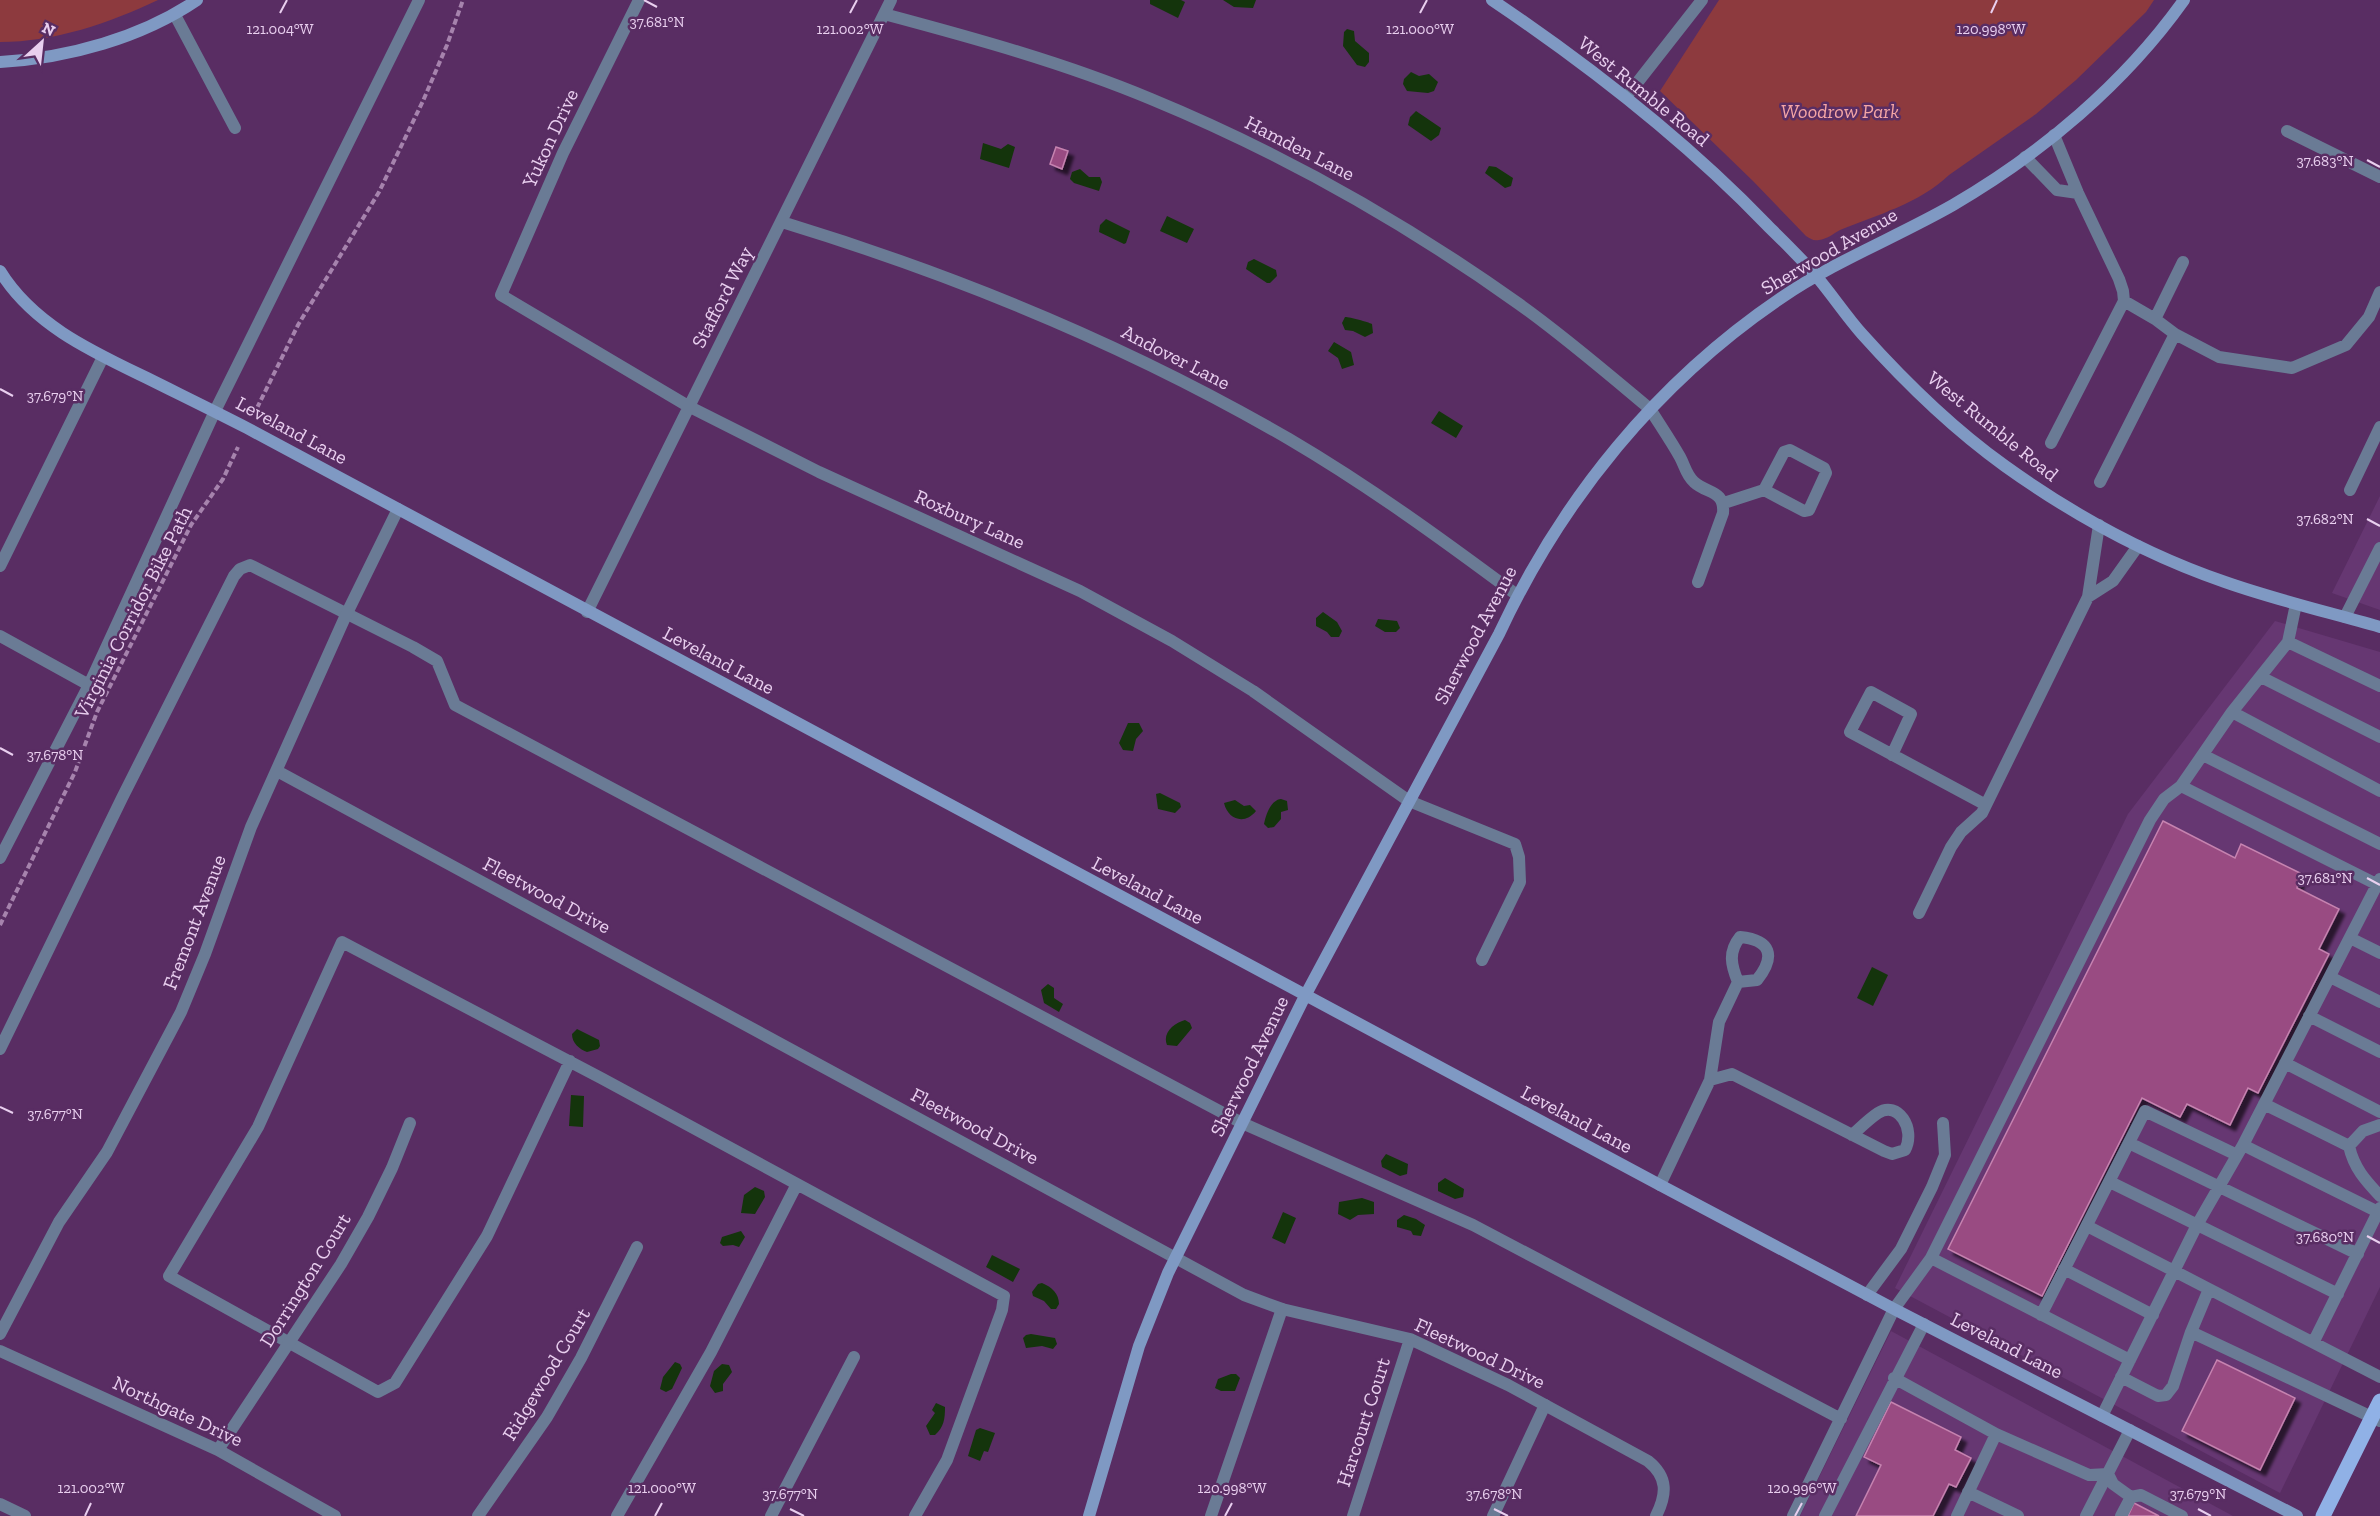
<svg xmlns="http://www.w3.org/2000/svg" width="2380" height="1516" font-family="'Zilla Slab',serif">
<style>
.built{fill:#663772}
.green{fill:#8d3a3e}
.water{fill:#14340c}
.building{fill:#994b82;stroke:#c683b0;stroke-width:1.5;filter:url(#shadow)}
.lines{fill:none;stroke-linecap:round;stroke-linejoin:round}
.path{stroke:#a683ad;stroke-width:4;stroke-dasharray:6 3;stroke-linecap:butt}
.lane{stroke:#6a7b95;stroke-width:12}
.street{stroke:#6a7b95;stroke-width:12}
.secondary{stroke:#7f99c3;stroke-width:12}
.primary{stroke:#90b1e6;stroke-width:15}
.ticks{fill:none;stroke:#e9cfef;stroke-width:2}
.labels{text-anchor:middle;stroke-width:5;stroke-linejoin:round;paint-order:stroke}
.street-label{font-size:20px;fill:#e9cfef;stroke:#592d63}
.park-label{font-size:20px;font-style:italic;fill:#f5a6a5;stroke:#592d63}
.ticks-label{font-size:15px;text-anchor:middle;fill:#e9cfef;stroke:#592d63;stroke-width:5;stroke-linejoin:round;paint-order:stroke}
</style>
<defs>
<filter id="shadow"><feDropShadow dx="5.5" dy="5.5" stdDeviation="1.5" flood-color="#0009"/></filter>
</defs>
<rect width="100%" height="100%" fill="#592d63"/>
<!-- built -->
<path class="built" d="M2380 496V610L2332 593Z
M2275 621 2380 652V1287L2280 1493 1895 1288 2128 814Z
M1891 1331 2233 1516H1800Z"/>
<!-- green -->
<path class="green" d="M0 0H158C109 23 55 42 0 42Z
M1719 0H2154L2146 12 2076 80 2036 114 1949 175C1920 203 1877 215 1840 230 1833 234 1827 239 1819 240 1813 241 1811 239 1806 236L1753 181 1660 91Z"/>
<!-- water -->
<path class="water" d="M1150 0H1181L1185 2 1178 18 1150 4Z
M1223 0H1256L1253 8 1234 7Z
M1347 29 1354 31 1355 41 1369 53V62L1365 67 1357 65 1343 46 1344 32Z
M1411 72 1419 76 1429 74 1438 82 1434 91 1428 93 1407 91 1403 84 1404 79Z
M1416 111 1441 128 1439 135 1431 141 1408 125 1410 117Z
M983 143 1001 149 1008 144 1015 147 1009 168 980 159Z
M1489 166 1496 167 1513 178 1511 186 1505 188 1485 173Z
M1080 169 1089 177H1100L1102 182 1099 191 1074 183 1070 179 1072 172Z
M1167 216 1194 229 1187 243 1160 231Z
M1106 219 1130 231 1126 243 1124 244 1099 232 1100 225Z
M1254 259 1276 270 1277 276 1270 283H1267L1246 269 1248 262Z
M1345 317C1350 317 1368 322 1372 324L1373 333 1365 337 1353 331 1345 330 1342 323Z
M1334 342 1351 352 1354 365 1342 369 1338 358 1328 351Z
M1439 411 1463 426 1456 438 1431 423Z
M1323 612 1337 622 1342 631 1339 637H1331L1327 632 1316 626V618Z
M1378 619 1397 621 1400 628 1396 632H1385L1375 626Z
M1128 723H1139L1143 731 1136 739 1133 751 1123 750 1119 743Z
M1160 793 1180 803 1181 807 1175 813 1158 809 1156 794Z
M1281 799 1287 801 1288 810 1281 812V819L1274 827 1268 828 1264 824C1266 814 1271 800 1281 799Z
M1235 800 1244 806 1250 805 1256 811C1245 825 1228 820 1224 803Z
M1872 967 1888 975 1873 1006 1857 998Z
M1048 984 1054 988V998L1063 1004 1059 1012 1044 1003 1041 990Z
M1185 1020 1190 1023 1192 1028 1177 1046 1167 1045C1162 1033 1174 1023 1185 1020Z
M577 1029 599 1040 600 1046 598 1049 587 1052C579 1049 572 1043 572 1034Z
M571 1095 584 1096 583 1127 569 1126Z
M1386 1154 1408 1164 1407 1174 1400 1176 1382 1167 1381 1161Z
M1445 1178 1464 1189 1463 1197 1455 1199 1438 1191V1183Z
M755 1187 764 1191 765 1197 755 1214 741 1213 744 1195Z
M1362 1198 1374 1202V1214L1358 1215 1350 1220 1338 1214 1339 1202Z
M1283 1212 1296 1218 1285 1244 1272 1238Z
M1404 1215 1416 1219 1425 1225 1421 1236 1413 1235 1411 1231 1397 1227V1220Z
M741 1231 745 1237 739 1247 733 1245 723 1246 720 1243 722 1237Z
M992 1255 1020 1269 1013 1282 986 1267Z
M1042 1283C1052 1287 1059 1294 1059 1304L1056 1309H1051L1044 1301 1033 1296 1032 1292 1038 1284Z
M1031 1334 1055 1338 1057 1344 1053 1349 1042 1346 1026 1348 1023 1338 1026 1335Z
M675 1362 680 1364 682 1368 672 1389 666 1392 660 1389 663 1377Z
M722 1364 729 1365 732 1372 723 1384V1391L715 1393 710 1386 714 1371Z
M1231 1374H1236L1240 1378 1235 1391H1221L1215 1388 1218 1379Z
M936 1403 945 1407C945 1419 944 1427 935 1435H930L926 1426 935 1413 932 1410Z
M980 1428 995 1433 988 1452 984 1451 980 1461 968 1456 976 1430Z"/>
<!-- building -->
<path class="building" d="M1056 147 1068 151 1062 169 1050 164Z
M2163 821 2235 858 2241 844 2300 873 2297 888 2339 909 2319 949 2329 954 2258 1093 2248 1088 2230 1125 2187 1104 2180 1117 2142 1098 2042 1296 1948 1249Z
M2217 1360 2295 1398 2260 1470 2182 1431Z
M1891 1402 1961 1437 1955 1450 1971 1458 1956 1487 1949 1484 1933 1516H1856L1881 1465 1864 1457Z
M2134 1503 2159 1516H2128Z"/>
<g class="lines">
<!-- path -->
<path class="path" d="M257 408 298 325 379 192 423 101 447 45 463 0
M0 925 75 772 97 712 191 525 223 479 238 447"/>
<!-- lane -->
<path class="lane" d="M2287 131 2380 177
M2025 157 2057 190 2078 193
M2124 301 2155 319
M2175 334 2219 357 2292 368 2346 345 2369 317 2380 292
M1650 409C1660 425 1671 441 1680 457 1685 466 1686 475 1694 482 1707 494 1725 490 1723 513L1698 582
M2051 443 2124 301 2123 291 2119 279 2078 193 2054 135
M2100 482 2175 334 2155 319 2183 262
M2350 490 2380 427
M1724 503 1764 490 1784 452 1790 450 1824 468 1826 473 1809 510 1804 511 1764 490
M2088 597 2113 581 2138 546
M0 636 89 685
M2288 642 2380 686
M2261 677 2380 737
M2232 712 2380 791
M1892 755 1911 714 1871 692 1850 732 1986 805
M2203 755 2380 844
M2181 786 2380 886
M1409 801 1515 844 1519 857 1520 882 1482 960
M0 858 89 685 215 411 419 0
M1919 913 1951 847 1961 832 1982 813 2088 597 2099 525
M2350 938 2380 953
M2330 977 2380 1002
M2309 1016 2380 1052
M0 1049 122 798 234 576 240 569 250 565 413 647 437 661 455 705 1242 1123 1473 1225 1841 1419
M570 1061 487 1236 395 1383 378 1392 169 1276 258 1127 342 942 601 1078 1004 1296 1002 1310 947 1460 915 1516
M2285 1063 2380 1112
M1710 1080 1719 1022 1738 982 1757 980C1776 956 1771 940 1740 937 1728 952 1731 965 1738 982
M2264 1104 2349 1146
M2380 1125 2363 1131 2349 1146C2354 1168 2365 1180 2380 1196
M2129 1143 2358 1254
M2243 1145 2378 1212
M2110 1182 2338 1294
M1660 1185 1710 1080 1732 1074 1884 1151 1892 1154 1905 1150C1916 1129 1898 1100 1878 1113 1869 1119 1860 1128 1852 1135
M2087 1226 2209 1289 2191 1332
M1931 1258 2130 1360
M2064 1269 2153 1315
M2209 1289 2380 1377
M1867 1295 1901 1249 1932 1187 1945 1155 1943 1123
M2041 1315 2145 1111 2237 1155
M2314 1341 2380 1208
M2121 1377 2158 1396 2166 1395 2173 1386 2191 1332 2380 1421
M1894 1378 1996 1434 2089 1475 2108 1474
M2102 1416 2197 1225 2243 1145 2380 879
M2108 1474 2113 1484 2131 1497 2141 1495 2182 1516
M1968 1492 2018 1516
M0 1504 25 1516
M617 1516 711 1352 797 1184
M1211 1516 1282 1309
M1493 1516 1545 1405
M1793 1516 1894 1309 1931 1258 2150 820 2164 799 2181 786 2232 712 2288 642 2296 604
M1825 1516 1924 1324
M1957 1516 1996 1434
M2086 1516 2130 1430
M2121 1516 2131 1497"/>
<!-- street -->
<path class="street" d="M639 0 563 153 501 295 688 406 819 472 1080 591 1172 641 1253 691 1409 801
M884 14C974 38 1065 63 1151 99 1282 153 1404 222 1519 304 1564 336 1607 373 1650 409
M175 15 235 128
M1626 97 1702 0
M782 222C959 276 1129 346 1289 439 1369 486 1443 540 1517 595
M0 566 103 357
M587 612 891 0
M2345 617 2380 548
M277 771 1244 1295 1282 1309 1410 1339 1508 1385 1648 1461C1668 1477 1667 1494 1656 1516
M0 1334 59 1222 107 1152 181 1012 205 954 251 827 346 615 398 509
M0 1351 218 1450 335 1516
M218 1450 341 1264 368 1217 392 1168 410 1123
M478 1516 547 1417 581 1358 637 1247
M771 1516 854 1357
M1353 1516 1410 1339"/>
<!-- secondary -->
<path class="secondary" d="M1492 0C1590 66 1685 140 1767 225 1784 242 1802 259 1817 277 1833 296 1846 316 1862 334 1905 382 1952 428 2005 466 2072 514 2146 555 2225 582 2276 600 2328 612 2380 627
M0 62C68 58 141 38 197 0
M0 271C33 325 93 352 147 378 181 395 214 411 247 428L1660 1185 1894 1309 2297 1516
M1089 1516 1139 1346 1168 1273 1305 996 1499 634C1562 499 1657 382 1781 298 1835 261 1897 237 1953 205 2041 154 2125 83 2184 0"/>
<!-- primary -->
<path class="primary" d="M2323 1516 2380 1401"/>
</g>
<!-- ticks -->
<path class="ticks" d="M644 0 657 7M280 13 287 0M850 13 857 0M1420 13 1427 0M1991 13 1997 0M2367 160 2380 167M0 389 13 396M2367 519 2380 526M0 748 13 755M2367 878 2380 885M0 1107 13 1113M2367 1236 2380 1243M790 1509 804 1516M1494 1509 1508 1516M2198 1509 2211 1516M85 1516 91 1503M655 1516 662 1503M1225 1516 1232 1503M1795 1516 1802 1503"/>
<g class="labels">
<!-- street labels -->
<g class="street-label">
<text transform="translate(1644 91) rotate(39)" y="7">West Rumble Road</text>
<text transform="translate(550 138) rotate(-65)" y="7">Yukon Drive</text>
<text transform="translate(1300 148) rotate(27)" y="7">Hamden Lane</text>
<text transform="translate(1829 251) rotate(-30)" y="7">Sherwood Avenue</text>
<text transform="translate(722 297) rotate(-63)" y="7">Stafford Way</text>
<text transform="translate(1176 357) rotate(27)" y="7">Andover Lane</text>
<text transform="translate(1993 426) rotate(39)" y="7">West Rumble Road</text>
<text transform="translate(292 430) rotate(28)" y="7">Leveland Lane</text>
<text transform="translate(970 519) rotate(24)" y="7">Roxbury Lane</text>
<text transform="translate(133 612) rotate(-63)" y="7">Virginia Corridor Bike Path</text>
<text transform="translate(1475 635) rotate(-62)" y="7">Sherwood Avenue</text>
<text transform="translate(719 660) rotate(28)" y="7">Leveland Lane</text>
<text transform="translate(1148 890) rotate(28)" y="7">Leveland Lane</text>
<text transform="translate(547 895) rotate(28)" y="7">Fleetwood Drive</text>
<text transform="translate(194 922) rotate(-69)" y="7">Fremont Avenue</text>
<text transform="translate(1249 1066) rotate(-64)" y="7">Sherwood Avenue</text>
<text transform="translate(1577 1119) rotate(28)" y="7">Leveland Lane</text>
<text transform="translate(975 1126) rotate(28)" y="7">Fleetwood Drive</text>
<text transform="translate(305 1280) rotate(-58)" y="7">Dorrington Court</text>
<text transform="translate(2007 1345) rotate(27)" y="7">Leveland Lane</text>
<text transform="translate(1480 1353) rotate(25)" y="7">Fleetwood Drive</text>
<text transform="translate(546 1374) rotate(-59)" y="7">Ridgewood Court</text>
<text transform="translate(178 1411) rotate(25)" y="7">Northgate Drive</text>
<text transform="translate(1363 1422) rotate(-72)" y="7">Harcourt Court</text>
</g>
<!-- park labels -->
<g class="park-label">
<text x="1840" y="118">Woodrow Park</text>
</g>
</g>
<g class="ticks-label">
<text x="657" y="27">37.681°N</text>
<text x="280" y="34">121.004°W</text>
<text x="850" y="34">121.002°W</text>
<text x="1420" y="34">121.000°W</text>
<text x="1991" y="34">120.998°W</text>
<text x="2325" y="166">37.683°N</text>
<text x="55" y="401">37.679°N</text>
<text x="2325" y="524">37.682°N</text>
<text x="55" y="760">37.678°N</text>
<text x="2325" y="883">37.681°N</text>
<text x="55" y="1119">37.677°N</text>
<text x="2325" y="1242">37.680°N</text>
<text x="91" y="1493">121.002°W</text>
<text x="662" y="1493">121.000°W</text>
<text x="1232" y="1493">120.998°W</text>
<text x="1802" y="1493">120.996°W</text>
<text x="790" y="1499">37.677°N</text>
<text x="1494" y="1499">37.678°N</text>
<text x="2198" y="1499">37.679°N</text>
</g>
<!-- north arrow -->
<g transform="translate(42 42) rotate(27)" stroke="#592d63" stroke-width="4.5" paint-order="stroke">
<path d="M0-4.5L10 22L0 15L-10 22Z" fill="#e9cfef"/>
<text y="-9" font-size="16" font-weight="bold" text-anchor="middle" fill="#e9cfef">N</text>
</g>
</svg>
